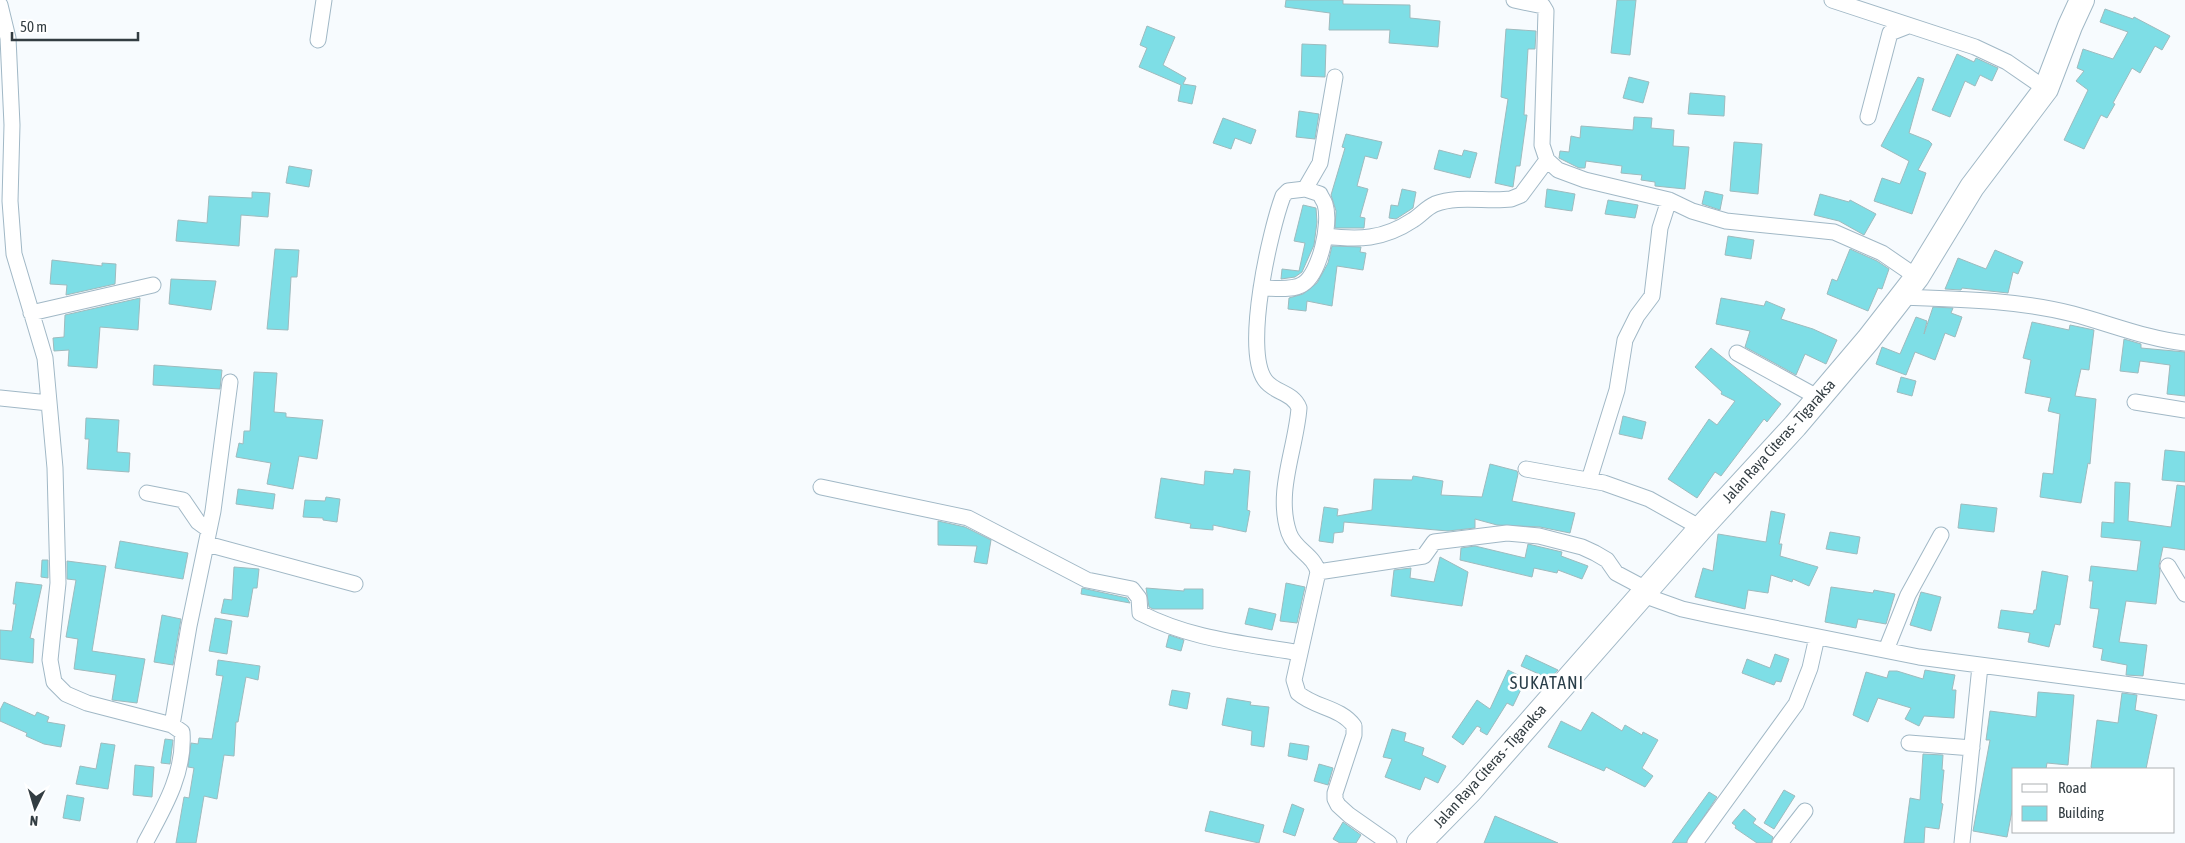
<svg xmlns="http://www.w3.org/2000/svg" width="2185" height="843" font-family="'Asap Condensed',sans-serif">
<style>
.building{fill:#7edee6;stroke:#9ebbbe}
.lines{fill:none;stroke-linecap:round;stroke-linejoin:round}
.minor-casing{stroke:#a1b8c6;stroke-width:17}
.primary-casing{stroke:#a1b8c6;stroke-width:26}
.minor{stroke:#fff;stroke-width:15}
.primary{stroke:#fff;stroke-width:24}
.labels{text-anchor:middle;stroke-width:5;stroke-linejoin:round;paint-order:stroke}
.street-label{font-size:15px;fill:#333d42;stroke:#fff}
.quarter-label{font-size:18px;letter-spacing:1px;fill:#2a3e49;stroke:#fff}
</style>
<rect width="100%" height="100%" fill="#f7fbfe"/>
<!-- building -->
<path class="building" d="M1286 0H1343V4L1410 5V18L1440 21 1438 47 1389 43 1390 30H1329L1330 13 1285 7Z
M1617 0H1636L1630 55 1611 53Z
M2105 9 2133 19 2134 17 2170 36 2162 50 2155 46 2140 73 2132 68 2113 103 2115 104 2107 118 2101 115 2084 149 2064 140 2088 90 2076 81 2084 71 2077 68 2083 49 2113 59 2128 32 2100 22Z
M1147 26 1175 37 1163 65 1186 78 1183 84 1196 86 1192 104 1178 101 1181 85 1139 67 1147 48 1140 45Z
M1506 29 1536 31 1535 49H1528L1524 115H1527L1520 166H1516L1513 187 1495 183 1508 99 1501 97Z
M1302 44 1326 45 1325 77 1301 76Z
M1957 54 1974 62 1976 58 1998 68 1992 81 1980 75 1975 86 1965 81 1950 117 1932 110Z
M1629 77 1649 82 1643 103 1623 98Z
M1918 77 1924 79 1909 133 1929 141 1932 144 1918 170 1926 173 1912 214 1874 201 1882 178 1900 184 1909 161 1881 146Z
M1690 93 1725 96 1724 116 1688 114Z
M1299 111 1319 114 1315 139 1296 137Z
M1634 117 1652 118 1651 128 1674 130 1673 146 1689 147 1685 189 1655 186V182L1641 180 1642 175 1621 173 1622 166 1586 161 1585 168H1579L1559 158 1560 151 1569 152 1571 136 1580 138 1581 126 1633 130Z
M1223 118 1256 130 1251 144 1235 138 1231 149 1213 143Z
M1346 134 1382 142 1377 159 1365 156 1357 186 1368 189 1360 217 1365 218 1364 228H1335L1336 211 1331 195 1345 148 1342 147Z
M1734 142 1762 144 1758 194 1730 191Z
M1439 150 1462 156 1464 150 1477 153 1470 178 1434 169Z
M289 166 312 170 309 187 286 183Z
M1402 189 1416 192 1413 208 1396 219 1389 218 1391 205 1398 206Z
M1547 189 1575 194 1572 211 1545 207Z
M1705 191 1723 195 1720 210 1702 204Z
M252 192 270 193 268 217 241 215 239 246 176 241 178 220 207 223 209 196 252 198Z
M1820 194 1849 202 1850 200 1876 214 1864 235 1839 221 1814 215Z
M1608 200 1638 205 1635 218 1605 214Z
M1303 205 1316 208 1317 222 1314 245 1302 272 1295 277 1281 279 1282 269 1299 271 1305 243 1294 241Z
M1728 236 1754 240 1751 259 1725 255Z
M1332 246 1361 247 1360 252 1366 253 1363 270 1337 266 1332 306 1307 301 1306 311 1288 309 1289 298 1303 294 1317 283 1328 263Z
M275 249 299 250 297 277H291L288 330 267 329Z
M1850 249 1877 261 1889 269 1882 289 1878 288 1868 311 1827 294 1832 279 1837 281Z
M1995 250 2023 262 2018 274 2013 272 2008 293 1962 288 1961 290 1945 289 1958 258 1986 269Z
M52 260 102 266V263L116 264 115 284 66 295 67 285 50 284Z
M171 279 216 281 211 310 169 304Z
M140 298 138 330 100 327 97 368 68 366 69 350 54 351 53 338 64 337 65 315Z
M1721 298 1764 306 1766 301 1785 309 1781 319 1813 329 1837 340 1826 364 1805 354 1796 375 1745 347 1750 331 1716 324Z
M1933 307 1953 308 1951 313 1962 317 1955 337 1945 333 1935 360 1915 352 1906 375 1876 364 1882 347 1900 354 1916 317 1927 321 1924 334Z
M2032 322 2069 330 2070 325 2094 330 2089 370 2081 369 2075 396 2096 399 2090 464 2088 463 2081 503 2040 497 2043 473 2053 474 2060 414 2048 411 2051 398 2025 393 2031 360 2023 358Z
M2124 339 2141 344V348L2185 352V396L2167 394 2170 365 2140 361 2138 373 2120 371Z
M1711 348 1781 404 1767 422 1764 419 1721 476 1715 472 1697 498 1668 479 1709 419 1717 425 1735 401 1721 394 1722 392 1695 367Z
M154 365 222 370 220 389 153 385Z
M254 372 277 373 274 412 286 413V417L323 420 317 459 299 456 293 489 267 484 271 463 236 457 239 443 243 444 244 431H250Z
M1901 377 1916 381 1912 396 1897 392Z
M1623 416 1646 422 1642 439 1619 434Z
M86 418 119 420 117 452 130 453 129 472 87 469 89 439H85Z
M2165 450 2185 452V482L2162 480Z
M1490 464 1517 471 1518 474 1512 501 1575 513 1570 533 1540 527 1497 525 1475 519V528L1448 531 1344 522 1343 532 1334 533 1333 543 1319 541 1324 507 1338 509 1337 516 1372 510 1374 479 1412 480 1413 476 1443 481 1441 495 1482 497Z
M1234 469 1250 471 1247 510 1250 511 1246 532 1213 525V530L1190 528 1191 524 1155 518 1161 478 1204 485 1205 471 1233 474Z
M2115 482 2130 483 2128 521 2171 527 2177 485 2185 486V550L2163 547 2159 566 2160 571 2156 604 2126 601 2119 642 2147 645 2143 676 2126 675 2127 665 2101 660 2103 649 2093 647 2099 609 2090 608 2093 581H2089L2091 566 2137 571 2141 541 2101 537 2102 522 2114 523Z
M238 489 275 494 273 509 236 504Z
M326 497 340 499 337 522 323 520V518L303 517 305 500 325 501Z
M1961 504 1997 508 1994 532 1958 528Z
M1771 511 1785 514 1779 544H1782L1780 556 1818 567 1809 586 1793 579 1792 582 1771 575 1768 593 1748 590 1745 609 1695 597 1703 568 1713 571 1718 534 1766 542Z
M938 521 965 527 991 540 987 564 974 562 977 546 938 545Z
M1830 532 1860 537 1857 554 1826 549Z
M120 541 188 553 183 579 115 568Z
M1528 544 1562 552 1561 556 1588 566 1582 579 1558 570 1557 573 1534 568 1532 577 1460 560 1461 548 1475 546 1525 558Z
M1440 557 1468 572 1462 606 1391 596 1394 570 1411 568 1410 578 1434 582Z
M42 560H48V578L41 577Z
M67 561 106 566 92 651 145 659 137 703 112 700 116 675 74 669 78 639 66 637 76 580 67 579Z
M234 567 259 569 257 588H253L248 617 221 613 224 599 232 600Z
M2042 571 2068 576 2060 625 2055 624 2049 647 2028 642 2030 633 1998 628 2001 610 2033 614 2034 610H2036Z
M16 582 42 585 30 638 34 639 33 663 0 659V630L12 631 16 604H13Z
M1286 583 1305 587 1297 623 1280 621Z
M1831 587 1873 593 1874 590 1895 594 1886 624 1858 619 1856 628 1825 622Z
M1082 588 1127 598 1130 603 1081 594Z
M1146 588 1184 591V589H1203V609H1153L1149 607Z
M1921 592 1941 597 1931 631 1910 625Z
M1249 608 1276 614 1272 630 1245 624Z
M162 615 181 619 173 665 154 662Z
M215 618 232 621 227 654 209 651Z
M1169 635 1184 640 1181 651 1166 647Z
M1775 654 1789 659 1781 682 1776 681 1774 685 1742 673 1747 659 1770 668Z
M1526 655 1558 670 1550 679 1521 666Z
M218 660 260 666 258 680 246 677 238 722H236L234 756 224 755 217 799 204 796 196 843H176L184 797 189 798 194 768 188 767 191 743 198 744 199 738 212 739 223 676 216 675Z
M1508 670 1526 679 1513 706 1507 703 1487 735 1480 731 1481 728 1477 726 1463 745 1452 737 1477 700 1490 709Z
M1925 670 1955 675 1952 690H1956L1954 718 1924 716 1919 726 1905 719 1911 708 1878 698 1868 722 1853 715 1866 672 1887 678 1889 671H1897L1923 679Z
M1172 690 1190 693 1187 709 1169 705Z
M2038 692 2074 695 2068 765 2047 763 2046 769H2014V801L2007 837 1973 831 1990 740H1986L1990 711 2036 717Z
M2122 693 2137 695 2135 710 2157 715 2146 769H2093L2091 767 2097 720 2118 723Z
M1227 698 1251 702 1250 705 1269 707 1264 747 1251 745 1252 731 1222 725Z
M4 702 35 716 37 712 49 717 47 722 65 725 61 747 44 744 26 736 27 733 0 721V710Z
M1592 712 1622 731 1625 725 1642 735 1643 732 1658 740 1642 768 1653 776 1645 787 1606 767 1604 771 1548 747 1561 721 1581 731Z
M1392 729 1406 733 1404 741 1424 748 1422 755 1446 766 1438 783 1425 777 1420 790 1385 777 1392 759 1383 757Z
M165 739 173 740 170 764 161 763Z
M101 743 115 745 108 789 76 784 80 766 96 769Z
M1290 743 1309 746 1307 760 1288 756Z
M1923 754 1943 755 1942 770H1944L1941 803 1943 804 1939 829 1925 827 1924 843H1904L1910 798 1920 800Z
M1319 764 1333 768 1328 785 1314 781Z
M135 765 154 767 152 797 133 795Z
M1784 790 1795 796 1774 829 1764 823Z
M1709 792 1717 797 1686 843H1672Z
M67 795 84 798 80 821 63 818Z
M1292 804 1304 809 1295 836 1283 832Z
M1744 809 1756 819 1753 823 1773 837 1771 843H1757L1735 828 1736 826 1732 823Z
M1210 811 1264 825 1259 843 1205 831Z
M1495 816 1558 843H1484Z
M1343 822 1361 835 1356 843H1340L1333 839Z"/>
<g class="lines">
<defs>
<path id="minor" d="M1514 0 1543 6 1546 11 1542 145 1547 160 1558 170 1585 180 1669 200 1692 211 1726 221 1834 232 1882 253 1917 277
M1832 0 1975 47 2007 62 2046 89
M0 5 8 38 12 125 10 201 14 254 45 358 55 468 58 583 50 660 54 682 66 694 87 703 172 725 182 732C185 773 164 808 145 843
M318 40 324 0
M1868 117 1890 33 1908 26
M1325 236C1358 240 1383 240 1413 220 1421 215 1426 208 1435 204 1458 195 1487 202 1511 199L1521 195 1547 160
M1261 288C1274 288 1293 291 1303 284 1320 273 1331 223 1325 204 1324 201 1321 197 1320 194L1305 189
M1901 297C1959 299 2018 300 2073 314 2111 324 2147 339 2185 343
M31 313 153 285
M1737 353 1819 398
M0 398 49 403
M2135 402 2185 410
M1526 469 1604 483 1649 499 1701 528
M1589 480 1617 390 1625 340 1637 316 1652 296 1660 228 1669 200
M821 487 968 518 1087 580 1132 589 1139 598 1140 613C1193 640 1243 643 1300 653L1294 680 1298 693C1315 708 1340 707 1354 726V735L1335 793V799L1338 805 1349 815 1389 843
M147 493 183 500 198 522 209 530
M207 544 355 584
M2168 566 2185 594
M1318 572 1424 556 1434 542 1507 533 1539 536 1582 547 1595 553 1607 560 1616 573 1648 590
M1643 595 1682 609 1714 616 1919 657 2185 692
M1886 650 1908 595 1941 535
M1300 653 1318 572C1314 555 1295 550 1289 533 1275 492 1296 449 1299 408 1293 392 1274 393 1265 380 1243 349 1270 231 1283 196L1288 191 1305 189 1320 163 1335 77
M172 725 189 626 213 511 230 382
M1909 743 1972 748
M1695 843 1796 704 1810 668 1817 637
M1780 843 1805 811
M1962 843 1980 666"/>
<path id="primary" d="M1419 843 1470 791 1701 528 1795 426 1868 340 1917 277 1972 187 2046 89 2070 26 2082 0"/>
</defs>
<!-- minor casing -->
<use href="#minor" class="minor-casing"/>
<!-- primary casing -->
<use href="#primary" class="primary-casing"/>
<!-- minor -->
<use href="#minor" class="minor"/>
<!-- primary -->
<use href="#primary" class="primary"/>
</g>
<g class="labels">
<!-- street labels -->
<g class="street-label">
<text transform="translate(1779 441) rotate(-48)" y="5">Jalan Raya Citeras - Tigaraksa</text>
<text transform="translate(1490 766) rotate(-48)" y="5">Jalan Raya Citeras - Tigaraksa</text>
</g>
<!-- quarter labels -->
<g class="quarter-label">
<text x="1547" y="689">SUKATANI</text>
</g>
</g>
<!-- legend -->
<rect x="2012" y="768" width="162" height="65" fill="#ffffff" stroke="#adb1b3"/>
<rect x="2022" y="784" width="25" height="8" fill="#ffffff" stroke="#adb1b3"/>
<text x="2058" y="793" font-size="15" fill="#333d42">Road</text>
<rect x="2022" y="806" width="25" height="15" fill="#7edee6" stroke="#adb1b3"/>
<text x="2058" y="818" font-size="15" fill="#333d42">Building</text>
<!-- north arrow -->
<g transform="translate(35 808) rotate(185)" stroke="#ffffff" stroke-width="4" paint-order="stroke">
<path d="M0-4L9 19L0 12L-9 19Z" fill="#333d42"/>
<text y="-8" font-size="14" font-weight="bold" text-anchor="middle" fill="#333d42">N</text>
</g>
<!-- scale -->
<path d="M12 32v8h126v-8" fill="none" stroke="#333d42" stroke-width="2.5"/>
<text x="20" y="32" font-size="15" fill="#333d42" stroke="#ffffff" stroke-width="4" paint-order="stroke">50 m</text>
</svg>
